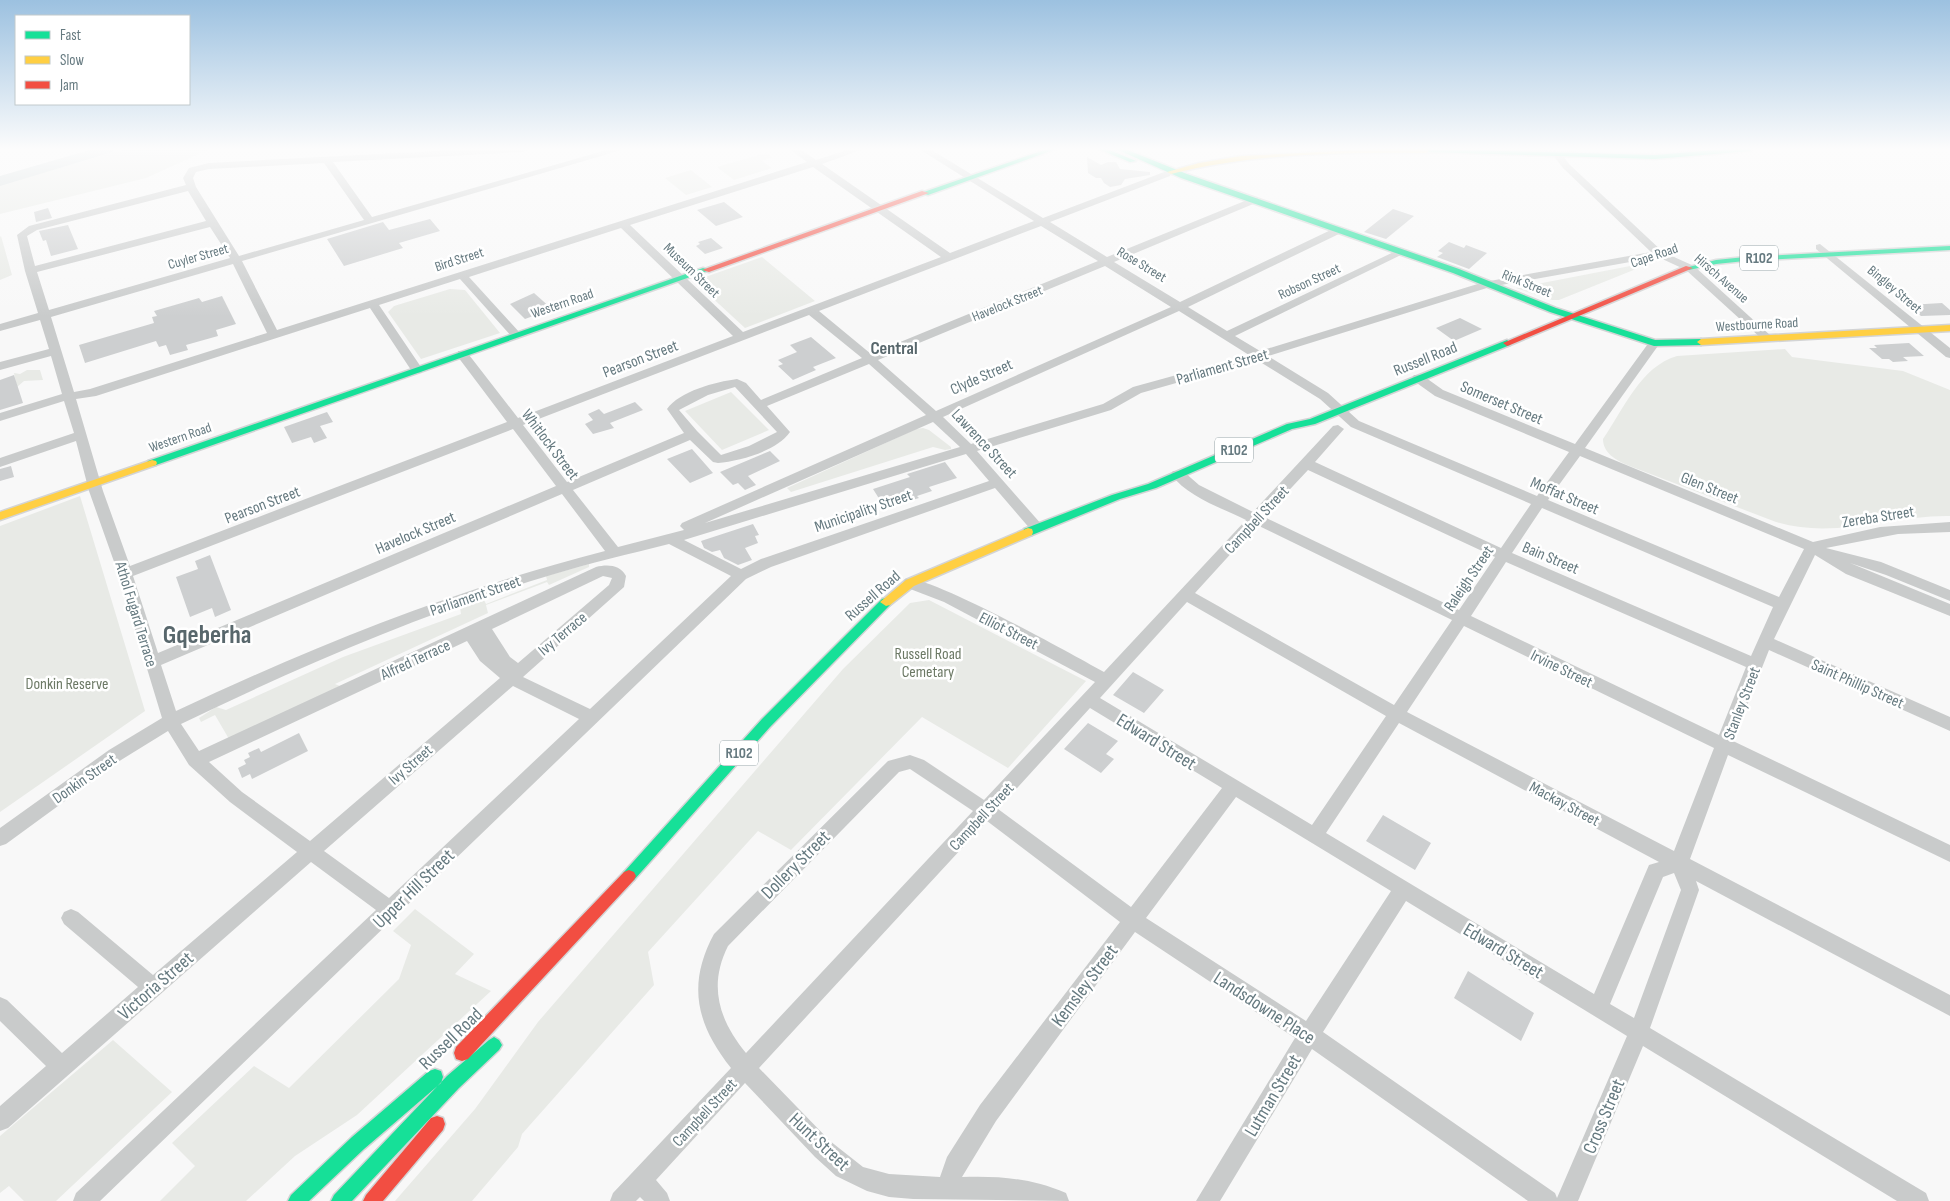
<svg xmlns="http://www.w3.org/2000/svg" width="1950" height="1201" font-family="'Sofia Sans Condensed',sans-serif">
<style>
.green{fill:#e8eae6}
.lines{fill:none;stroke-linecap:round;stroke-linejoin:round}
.river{fill:#cad4d5;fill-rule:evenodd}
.building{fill:#cdcfd0}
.fast-casing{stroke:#d3d4d5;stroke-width:3}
.slow-casing{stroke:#d3d4d5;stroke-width:3}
.jam-casing{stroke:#d3d4d5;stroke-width:3}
.street{fill:#c9cbcb;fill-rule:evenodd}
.fast{fill:#16e098;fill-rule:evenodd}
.slow{fill:#ffcf43;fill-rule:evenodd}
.jam{fill:#f24e42;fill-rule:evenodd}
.labels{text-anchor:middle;stroke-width:5;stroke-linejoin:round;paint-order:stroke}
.far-street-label{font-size:14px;fill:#667a80;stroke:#fff}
.shield{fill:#fff;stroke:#94a2a6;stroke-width:1}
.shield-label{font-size:15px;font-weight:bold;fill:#667a80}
.street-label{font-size:16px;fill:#667a80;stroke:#fff}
.park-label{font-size:16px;fill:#6c7965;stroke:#fff}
.far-district-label{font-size:18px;font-weight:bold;fill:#58676c;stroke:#fff}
.near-street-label{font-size:19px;fill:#667a80;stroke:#fff}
.town-label{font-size:26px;font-weight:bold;fill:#58676c;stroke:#fff}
</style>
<rect width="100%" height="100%" fill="#f8f8f8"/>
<!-- green -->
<path class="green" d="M125 149H210L146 178 0 214V185Z
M766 153 772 157 762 161 772 168 734 180 717 167Z
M691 170 712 187 686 195 665 178Z
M1 236 12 275 0 280V237Z
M762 257 815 301 745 328 694 281Z
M1656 261 1559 300H1552L1516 288Z
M450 289 465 290 500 333 421 359 388 312 394 306Z
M1785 349 1792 357 1903 371 1950 390V516C1891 515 1834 540 1776 522L1627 465C1616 460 1603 453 1603 439 1623 410 1641 366 1677 356Z
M27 370H40L43 380 24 381 17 387 14 373 20 374Z
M731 392 769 430 722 450 685 411Z
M923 428 929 430 951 447V449L945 450 933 447 791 492 787 488 916 429Z
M80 496 145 711 0 812V526Z
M589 564V567L549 585 547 582 486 605 488 613 335 684 340 686 229 739 215 715 201 722 199 718 216 707 226 710 343 657 461 614 460 607 480 598H483L486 604 547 580 546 576Z
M929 600 1086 681 1008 768 922 717 791 850 758 831 648 952 654 985 522 1134 518 1147 472 1201H395L475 1109 538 1022 843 669 910 603Z
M415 909 474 954 455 974 491 991 357 1115 295 1156 246 1201H160L195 1166 172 1143 254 1066 289 1088 399 979 411 945 393 931Z
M113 1040 172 1092 56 1201H24L9 1186 0 1193V1136Z"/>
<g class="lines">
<!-- river -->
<path class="river" d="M93 149H115L113 152 0 186V176Z"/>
</g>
<!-- building -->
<path class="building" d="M1087 157 1101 165 1108 162H1116L1120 169 1150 172V175L1125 179 1121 185 1110 187 1104 183 1101 178H1096L1088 173Z
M724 202 743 217 716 226 697 210Z
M48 208 52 218 36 222 34 212Z
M1393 209 1414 216 1386 239 1364 232Z
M430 219 440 231 399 243 403 248 344 266 327 239 383 222 389 230Z
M68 225 78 249 51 256 46 240 43 241 39 231Z
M711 238 723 248 705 254 696 246 700 244 698 242Z
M1449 242 1464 248 1466 245 1487 253 1469 269 1437 257 1443 253 1438 251Z
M534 293 552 309 525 319 510 304Z
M222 296 236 324 216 330 218 336 186 345 188 350 170 355 166 345 159 347 156 341 85 363 79 345 154 323 152 317 157 316 154 311 199 298 202 302Z
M1942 303 1950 310V315L1921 316 1908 305Z
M1460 318 1482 329 1454 341 1436 328Z
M811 337 836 358 813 367 816 370 793 380 778 366 783 364 778 360 797 352 790 345Z
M1909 343 1924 356 1903 357 1908 361 1893 362 1889 359H1882L1869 348H1877L1874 345Z
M14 375 23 403 0 410V380Z
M635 402 643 410 610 423 614 428 593 434 585 424 593 420 588 414 599 409 604 414Z
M327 412 333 422 320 426 327 438 314 443 311 437 292 443 284 427Z
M692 449 713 473 690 483 667 459Z
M770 451 780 461 748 476 756 485 745 490 738 483 733 485 720 472Z
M945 462 957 478 929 487 932 491 917 496 919 498 885 508 873 489 910 477 907 474Z
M11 466 14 477 0 481V469Z
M753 524 759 535 755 536 758 543 745 548 752 560 738 565 724 558 720 550 712 552 704 548 701 541Z
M210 555 231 610 215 617 212 608 190 617 176 577 198 569 195 561Z
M1133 672 1164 690 1144 713 1113 695Z
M1088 723 1118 741 1106 754 1114 759 1101 773 1064 749Z
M299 733 308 751 252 779 250 774 242 778 238 768 246 764 244 760 250 757 248 753 259 748 261 752Z
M1383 815 1431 843 1415 870 1366 841Z
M1468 971 1534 1013 1521 1041 1454 998Z"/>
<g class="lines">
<defs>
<path id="fast" d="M1047 149H1056L928 195 921 193Z
M1098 149H1107L1136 161 1130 162Z
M1116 149H1125L1187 174 1459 269 1556 308 1655 340 1701 339 1705 342 1701 345 1654 346 1550 312 1453 273 1181 178Z
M1426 149 1655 155 1726 149H1753L1750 151 1655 159 1424 152 1423 151Z
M1950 246V250L1745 261 1716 264 1689 270 1685 268 1716 260 1745 257Z
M703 268 710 270 156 465 152 466 147 463 148 461Z
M1507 340 1511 343 1510 345 1315 424 1292 429 1156 488 1120 499 1032 535 1028 536 1023 532 1024 529 1112 495 1148 484 1287 424 1310 419Z
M886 598 892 602 890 605 770 727 634 880 629 882 624 880 622 876 624 872 762 719 882 599Z
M494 1037 499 1040 502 1045 499 1050 459 1088 352 1201H331L334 1195 447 1076 489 1040Z
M435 1069 441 1071 443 1077 441 1083 364 1149 309 1201H288L291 1195 352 1137 429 1071Z"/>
<path id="slow" d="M1375 149H1426L1429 151 1426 153C1342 152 1253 153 1171 174L1167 172 1199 163 1241 156Z
M1950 325V331L1701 345 1697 342 1701 339Z
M152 460 156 461 157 463 156 465 0 520V512Z
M1028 528 1032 529 1033 532 1032 535 914 586 890 605 886 606 880 602 906 580Z"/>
<path id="jam" d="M922 191 929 193 709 272 702 270Z
M1686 266 1693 268 1510 345 1507 346 1503 343Z
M629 870 634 872 636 876 634 880 468 1059 462 1061 456 1059 454 1053 456 1047 624 872Z
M437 1116 443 1118 445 1124 443 1130 383 1201H363L366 1195 431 1118Z"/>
</defs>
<!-- fast casing -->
<use href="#fast" class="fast-casing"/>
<!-- slow casing -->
<use href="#slow" class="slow-casing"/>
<!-- jam casing -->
<use href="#jam" class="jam-casing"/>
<!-- street -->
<path class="street" d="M474 149H529L524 152 333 162 372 217 610 149H625L242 261 277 330 807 162 789 149H800L816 160 850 149H864L822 164 950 253 1034 221 919 149H930L1043 218 1164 172H1170V176L1050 222 1107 257 1252 198H1258V202L1114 262 1180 302 1335 228H1343V232L1188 307 1227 331 1398 250H1406L1407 252 1235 336 1260 351 1484 282 1651 252 1563 168 1553 155 1561 153 1569 164 1663 252 1694 266 1771 336V340H1763L1686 270 1658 257 1490 287 1268 356 1328 393 1359 421 1537 496 1569 452 1435 396 1414 381 1412 378 1414 375H1422L1443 390 1575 444 1650 341 1654 339 1660 343 1585 448 1813 542 1880 527 1950 522V532L1898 534 1826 548 1881 562 1950 590V601L1886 575 1850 563 1950 604V616L1846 574 1815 555 1774 639 1950 717V731L1769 650 1733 741 1950 845V862L1728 755 1690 859 1950 995V1016L1696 881 1699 890 1650 1028 1926 1193 1929 1201H1897L1643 1046 1578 1201H1528L1312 1049 1220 1201H1196L1295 1038 1135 932 996 1121 962 1177C1001 1176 1030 1178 1066 1193L1069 1201 913 1199 889 1197 867 1191 836 1176 815 1157 745 1083 656 1180 667 1193 670 1201H644L640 1197 636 1201H610L613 1193 731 1068C696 1024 687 984 714 934L888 761 910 755 924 760 984 800 1095 682 944 602 905 587 903 583 905 579C927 573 1075 656 1104 672L1246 520C1222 508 1187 497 1171 474L1173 471H1183L1199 485 1253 512 1333 426 1338 425 1344 429 1315 462 1501 548 1531 504 1351 427 1320 399 1257 360 1141 393 1111 410 977 451 1042 525 1044 528 1042 531H1032L995 488 771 567 746 579 100 1201H73L76 1193 376 910 311 862 8 1128 0 1131V1106L46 1066 0 1021V997L7 1000 62 1053 138 987 64 924 61 918 64 912 71 909 78 912 153 975 297 852 230 802 189 765 168 731 121 760 6 844 0 846V828L109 750 162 718 118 573 89 491 76 441 0 467V458L74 433 64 401 0 421V413L62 394 51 356 0 370V362L49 349 40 320 0 331V324L38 313 25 271 17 235 29 226 186 185 183 178 189 168 209 163ZM324 163 364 220 239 256 196 187 193 178 196 172 209 169ZM813 167 941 257 743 332 630 225ZM188 191 206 221 35 266 27 236 37 230ZM1041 226 1098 261 871 354 819 311ZM210 227 230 258 49 310 37 272ZM621 228 733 336 518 418 466 351H458V357L507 422 130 566 103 491 76 399 96 396 370 308 413 373H421L423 370 379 305 460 279 512 337H520V333L469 277ZM233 264 267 333 90 389 74 392 51 317ZM1105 266 1171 307 936 411 878 360ZM1179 311 1249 355 1133 387 1103 404 971 444 943 417ZM809 315 862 358 761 400 746 383 737 379C715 382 680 391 667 409L684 433 567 482 523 425ZM869 364 926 415 682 523 680 526 684 530 618 547 573 490 690 440 713 462 718 463C740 461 777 451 790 432L767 406ZM735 387 777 432 749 446 721 455 697 431 679 410 708 395ZM933 422 960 447 705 523ZM513 429 556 486 158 653 133 576ZM966 454 989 481 761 559 741 569 684 540ZM1580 456 1804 549 1779 597 1548 500ZM1308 470 1495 557 1459 610 1264 517ZM562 494 605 551C456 589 314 646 176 711L161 665ZM1542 508 1773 607 1751 656 1512 553ZM1257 525 1452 620 1394 705 1195 593ZM669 544 731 576 590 709 523 677 624 587 626 576C620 565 608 564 596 567L199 751 181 724C301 666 423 613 551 575 590 563 629 554 669 544ZM1506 562 1746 667 1719 735 1471 616ZM603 576 612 578 609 585 518 663 510 657 492 629ZM1187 602 1386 716 1312 825 1100 698ZM1464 626 1714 748 1674 851 1407 712ZM467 641 480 661 500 678 310 841 242 792 209 762ZM513 686 579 719 389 898 324 851ZM1090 708 1222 788 1131 907 998 809ZM1399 723 1659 862 1649 865 1594 994 1326 833ZM910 769 973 811 746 1053C719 1020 708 986 728 946L899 772ZM1236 797 1391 891 1306 1021 1146 918ZM987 821 1120 922 980 1105 947 1157 940 1177 889 1174 863 1167 830 1141 759 1068ZM1674 873 1681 890 1634 1018 1610 1004 1663 877ZM1406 901 1627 1036 1557 1198 1555 1193 1323 1032Z
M1820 244 1950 348V358L1946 357 1816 249V245Z"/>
<!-- fast -->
<use href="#fast" class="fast"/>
<!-- slow -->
<use href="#slow" class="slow"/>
<!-- jam -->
<use href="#jam" class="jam"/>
</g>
<!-- sky -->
<linearGradient id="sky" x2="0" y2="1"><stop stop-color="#9cc1e0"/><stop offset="0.47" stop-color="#fcfcfc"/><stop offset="1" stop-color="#fcfcfc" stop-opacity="0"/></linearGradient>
<rect width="1950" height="317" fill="url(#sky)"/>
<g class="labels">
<!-- far-street labels -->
<g class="far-street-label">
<text transform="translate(1654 255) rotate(-19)" y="5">Cape Road</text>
<text transform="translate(198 256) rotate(-16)" y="5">Cuyler Street</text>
<text transform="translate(459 259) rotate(-18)" y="5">Bird Street</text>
<text transform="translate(1142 264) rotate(31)" y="5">Rose Street</text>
<text transform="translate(692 270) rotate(44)" y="5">Museum Street</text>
<text transform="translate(1722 278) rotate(41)" y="5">Hirsch Avenue</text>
<text transform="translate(1309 281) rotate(-25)" y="5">Robson Street</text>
<text transform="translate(1527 283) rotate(22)" y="5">Rink Street</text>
<text transform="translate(1895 289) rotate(40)" y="5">Bingley Street</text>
<text transform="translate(562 303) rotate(-19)" y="5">Western Road</text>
<text transform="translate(1007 303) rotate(-22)" y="5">Havelock Street</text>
<text transform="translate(1757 324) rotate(-3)" y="5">Westbourne Road</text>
<text transform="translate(180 437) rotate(-19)" y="5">Western Road</text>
</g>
<!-- shield labels -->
<g class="shield">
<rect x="1740" y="245.5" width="38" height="25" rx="4"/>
<rect x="1215" y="437.5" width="38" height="25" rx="4"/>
<rect x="720" y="740.5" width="38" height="25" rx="4"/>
</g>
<g class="shield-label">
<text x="1759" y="263">R102</text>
<text x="1234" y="455">R102</text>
<text x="739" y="758">R102</text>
</g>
<!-- street labels -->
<g class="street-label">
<text transform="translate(640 358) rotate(-21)" y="6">Pearson Street</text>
<text transform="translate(1425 358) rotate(-22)" y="6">Russell Road</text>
<text transform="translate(1222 366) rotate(-16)" y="6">Parliament Street</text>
<text transform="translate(981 376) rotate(-24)" y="6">Clyde Street</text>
<text transform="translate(1502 402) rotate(23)" y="6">Somerset Street</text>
<text transform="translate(985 443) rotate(47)" y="6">Lawrence Street</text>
<text transform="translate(551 444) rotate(53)" y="6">Whitlock Street</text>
<text transform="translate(1710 487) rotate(22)" y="6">Glen Street</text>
<text transform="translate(1565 495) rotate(23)" y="6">Moffat Street</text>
<text transform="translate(262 504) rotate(-21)" y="6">Pearson Street</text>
<text transform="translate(863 510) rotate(-19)" y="6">Municipality Street</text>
<text transform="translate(1878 516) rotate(-9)" y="6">Zereba Street</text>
<text transform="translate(1256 519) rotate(-47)" y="6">Campbell Street</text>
<text transform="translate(415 532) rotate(-23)" y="6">Havelock Street</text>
<text transform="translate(1551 557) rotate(23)" y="6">Bain Street</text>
<text transform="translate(1468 578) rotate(-56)" y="6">Raleigh Street</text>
<text transform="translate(475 595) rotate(-19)" y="6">Parliament Street</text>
<text transform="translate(872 595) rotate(-41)" y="6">Russell Road</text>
<text transform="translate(137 614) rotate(73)" y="6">Athol Fugard Terrace</text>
<text transform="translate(1009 630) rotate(27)" y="6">Elliot Street</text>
<text transform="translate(562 633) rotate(-40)" y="6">Ivy Terrace</text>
<text transform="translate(415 659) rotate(-25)" y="6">Alfred Terrace</text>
<text transform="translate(1562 668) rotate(26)" y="6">Irvine Street</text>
<text transform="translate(1858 683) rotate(24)" y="6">Saint Phillip Street</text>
<text transform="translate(1741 703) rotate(-69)" y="6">Stanley Street</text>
<text transform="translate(410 764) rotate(-41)" y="6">Ivy Street</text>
<text transform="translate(84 778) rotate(-35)" y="6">Donkin Street</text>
<text transform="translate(1565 803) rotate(28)" y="6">Mackay Street</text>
<text transform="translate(981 816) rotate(-47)" y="6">Campbell Street</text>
<text transform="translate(704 1112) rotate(-47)" y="6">Campbell Street</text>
</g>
<!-- park labels -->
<g class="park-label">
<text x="928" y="659">Russell Road<tspan x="928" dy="18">Cemetary</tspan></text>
<text x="67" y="689">Donkin Reserve</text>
</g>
<!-- far-district labels -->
<g class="far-district-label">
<text x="894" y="354">Central</text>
</g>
<!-- near-street labels -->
<g class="near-street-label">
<text transform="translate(1157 741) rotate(32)" y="7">Edward Street</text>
<text transform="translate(795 864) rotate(-45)" y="7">Dollery Street</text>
<text transform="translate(413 888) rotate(-44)" y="7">Upper Hill Street</text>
<text transform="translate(1504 950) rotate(31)" y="7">Edward Street</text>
<text transform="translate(155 985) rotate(-41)" y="7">Victoria Street</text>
<text transform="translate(1084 985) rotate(-53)" y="7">Kemsley Street</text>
<text transform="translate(1265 1007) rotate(33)" y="7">Landsdowne Place</text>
<text transform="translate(450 1038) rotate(-44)" y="7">Russell Road</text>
<text transform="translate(1272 1095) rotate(-59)" y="7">Lutman Street</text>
<text transform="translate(1603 1116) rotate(-67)" y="7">Cross Street</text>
<text transform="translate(820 1141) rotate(43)" y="7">Hunt Street</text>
</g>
<!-- town labels -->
<g class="town-label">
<text x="207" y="643">Gqeberha</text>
</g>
</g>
<!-- legend -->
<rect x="15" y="15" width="175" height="90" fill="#ffffff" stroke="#c2cacc"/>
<rect x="25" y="31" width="25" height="8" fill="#16e098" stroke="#c2cacc"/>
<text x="60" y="40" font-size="15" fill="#667a80">Fast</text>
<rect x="25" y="56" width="25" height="8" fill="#ffcf43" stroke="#c2cacc"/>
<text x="60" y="65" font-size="15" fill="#667a80">Slow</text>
<rect x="25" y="81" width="25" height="8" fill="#f24e42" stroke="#c2cacc"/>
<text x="60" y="90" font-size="15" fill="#667a80">Jam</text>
</svg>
